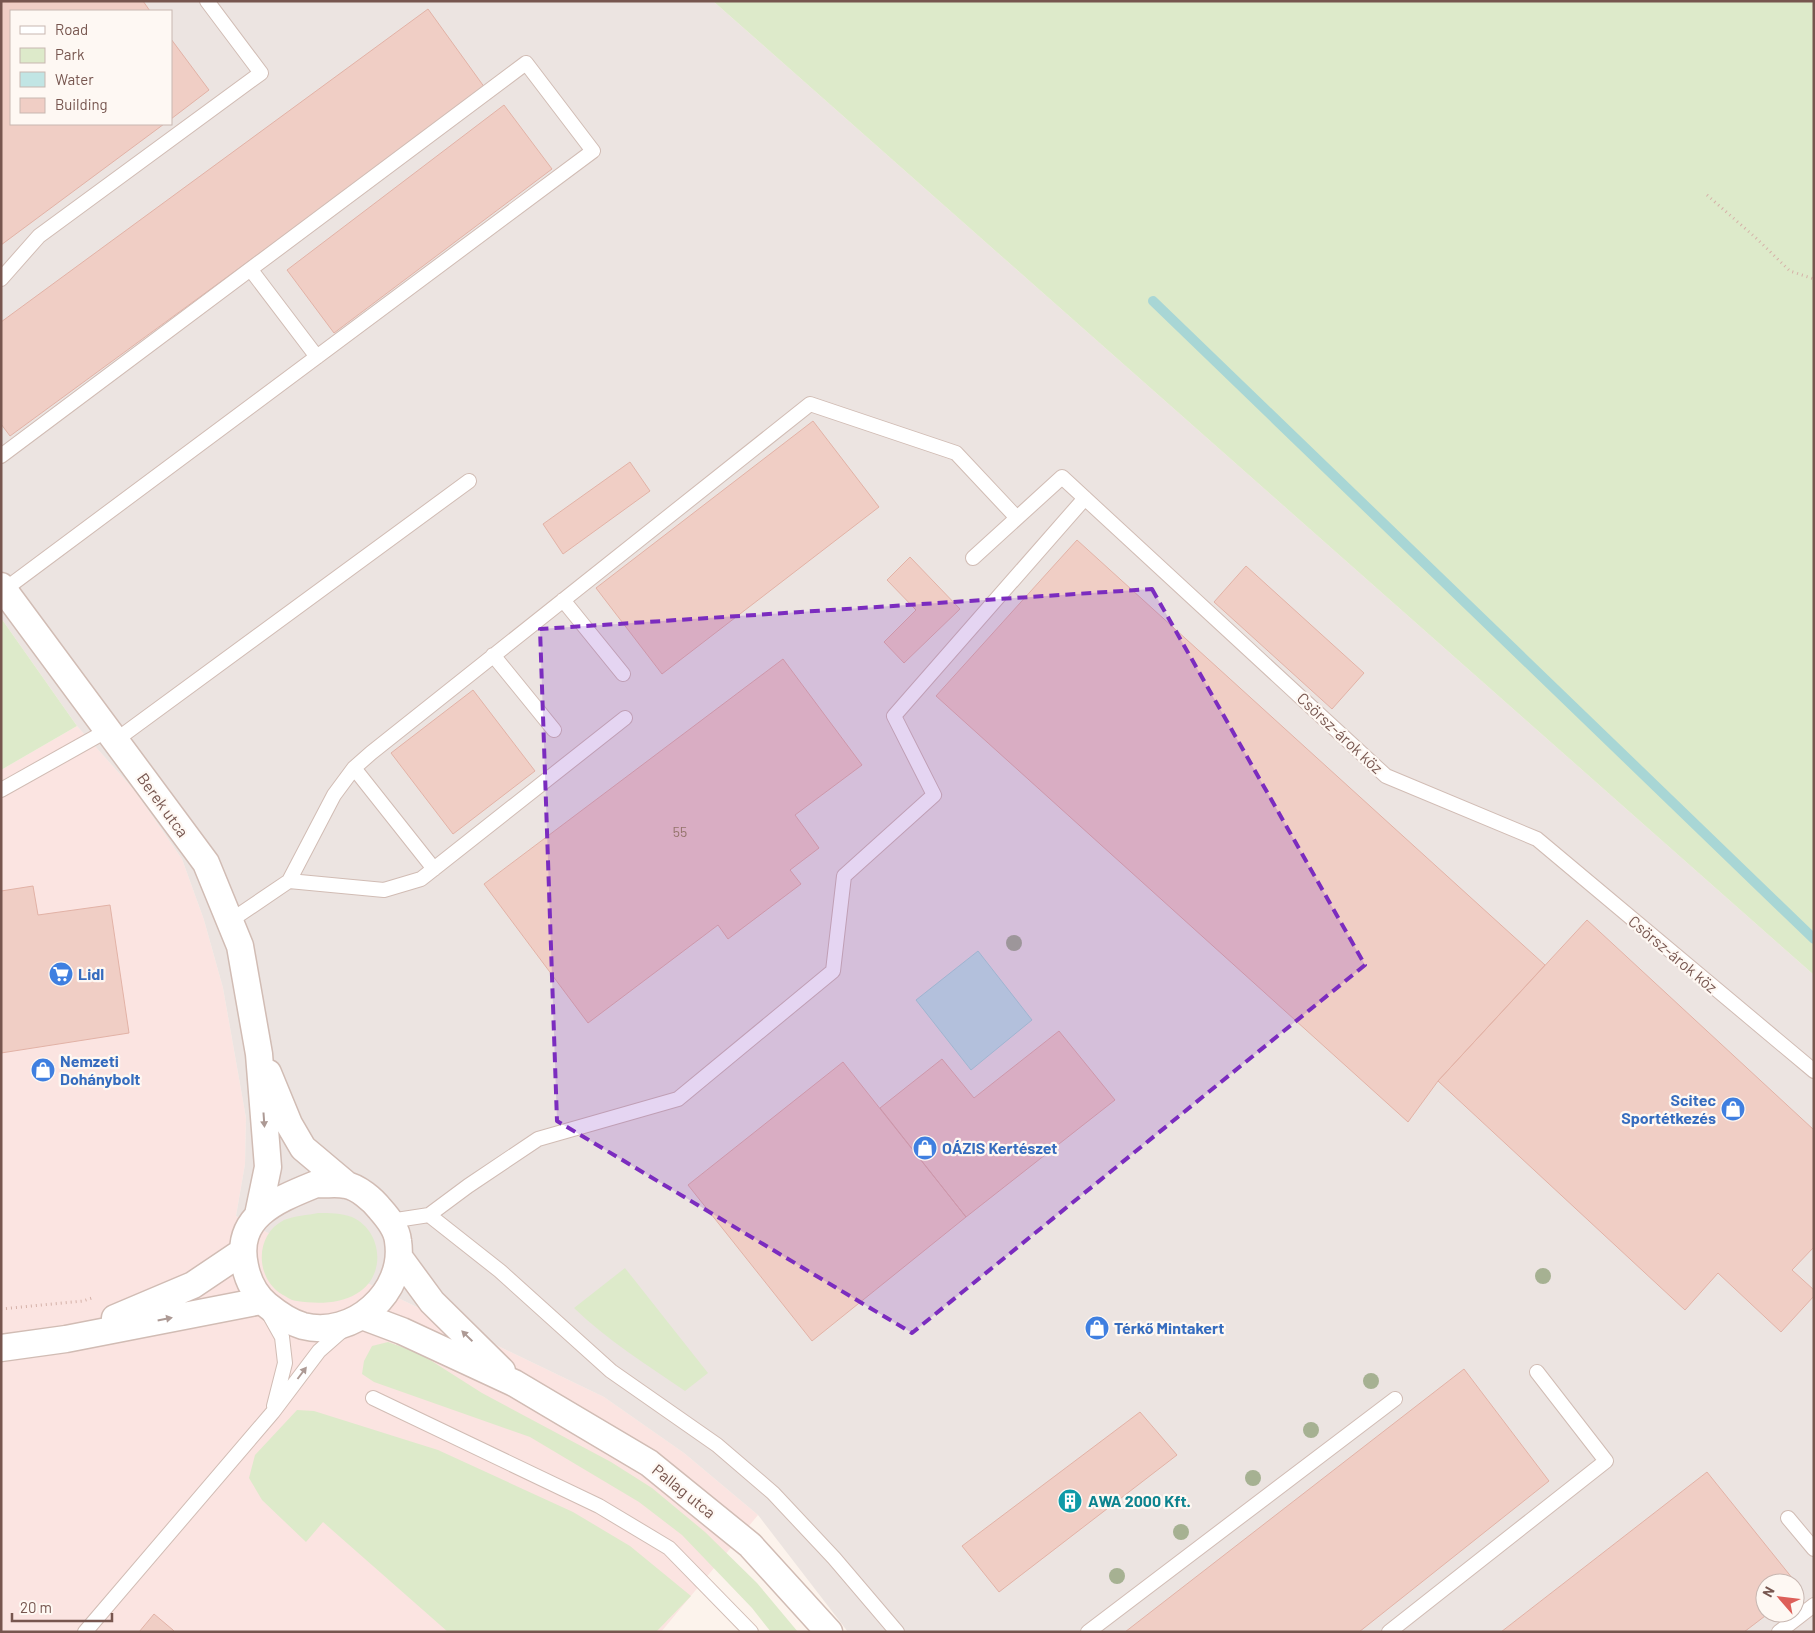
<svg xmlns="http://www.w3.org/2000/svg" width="1815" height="1633" font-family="Barlow,sans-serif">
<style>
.commercial{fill:#fbe4e1}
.industrial{fill:#ece4e1;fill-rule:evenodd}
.green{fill:#ddeaca}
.water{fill:#c1e5e4;stroke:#a8d6d5}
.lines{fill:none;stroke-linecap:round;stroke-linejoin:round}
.stream{stroke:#a8d6d5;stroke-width:10}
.building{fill:#f0cec5;stroke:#e2b2a6}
.lane-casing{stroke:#d1bcb4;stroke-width:16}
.street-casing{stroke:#d1bcb4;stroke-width:29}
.path{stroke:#d5b1a8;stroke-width:3;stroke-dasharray:1 4;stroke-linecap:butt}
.lane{stroke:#fff;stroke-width:14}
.street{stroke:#fff;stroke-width:26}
.tree{fill:#a6b192}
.oneway{fill:#ad9a95}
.marked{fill:#7b2cbf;fill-opacity:0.2;stroke:#7b2cbf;stroke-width:4;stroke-dasharray:10 6;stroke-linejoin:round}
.labels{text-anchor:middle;stroke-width:4.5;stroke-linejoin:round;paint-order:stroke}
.number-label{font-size:14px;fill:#95746c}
.street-label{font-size:16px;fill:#77564f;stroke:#fef8f3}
.shop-label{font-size:16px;font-weight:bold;fill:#366cbe;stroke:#fef8f3;text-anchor:start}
.culture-label{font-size:16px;font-weight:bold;fill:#0d838f;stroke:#fef8f3;text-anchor:start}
</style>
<rect width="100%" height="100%" fill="#fcf3ec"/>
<!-- commercial -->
<path class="commercial" d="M77 726 135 791 182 859 204 920 223 988 246 1118 245 1164 236 1216 317 1259 604 1397 684 1453 758 1515 661 1632H1V770Z"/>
<!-- industrial -->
<path class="industrial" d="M1 1H713L1814 975V1632H848L758 1515 684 1453 604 1397 317 1259 236 1216 245 1164 246 1118 223 988 204 920 182 859 135 791 77 726 1 618ZM11 11H171V124H11ZM1765 1583H1795V1613H1765Z"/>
<!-- green -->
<path class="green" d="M713 1H1814V975Z
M1 618 77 726 1 770Z
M318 1213C330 1213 341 1213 352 1217 383 1231 387 1277 356 1294 340 1304 316 1304 297 1301 292 1301 287 1297 283 1295 255 1279 254 1235 284 1220 294 1216 308 1215 318 1213Z
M625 1268 708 1373 685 1391C647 1365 607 1340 574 1308Z
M388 1342 419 1353 482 1393 611 1462 652 1488 705 1532 757 1583 798 1632H771L752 1608 682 1535 639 1502 530 1437 374 1382 362 1374 364 1361 372 1346Z
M297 1410 314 1411 438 1450 573 1512 630 1546 691 1596 656 1632H448L323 1522 306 1542 262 1500 249 1478 255 1455Z"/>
<!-- water -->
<path class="water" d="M978 951 1032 1020 971 1070 916 1000Z"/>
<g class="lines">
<!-- stream -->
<path class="stream" d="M1153 301 1814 939"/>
</g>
<!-- building -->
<path class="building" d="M143 1 150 11H11V124H164L1 245V2Z
M428 9 485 88 10 436 1 424V322Z
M171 39 209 90 171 119Z
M504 105 552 169 334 333 287 270Z
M813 421 879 507 662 674 596 588Z
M630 462 650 491 563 554 543 524Z
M1077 540 1545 965 1438 1081 1408 1122 936 696Z
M910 557 960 609 904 663 884 642 916 610 887 580Z
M1246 566 1364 673 1332 709 1214 602Z
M783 659 862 765 795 815 819 848 790 870 801 884 728 939 718 925 588 1023 484 884Z
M473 690 535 771 453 834 391 753Z
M33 886 38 915 110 905 129 1033 1 1053V891Z
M1587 920 1814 1130V1247L1792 1270 1814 1290V1296L1781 1332 1718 1273 1685 1310 1438 1081Z
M1059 1031 1115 1100 966 1217 880 1108 942 1059 974 1098Z
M843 1062 966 1217 812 1341 688 1185Z
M1464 1369 1549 1481 1359 1632H1125Z
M1140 1412 1177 1455 999 1592 962 1546Z
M1707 1472 1801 1589 1795 1594V1583H1765V1613H1769L1744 1632H1501Z
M154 1614 173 1630 175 1632H139Z"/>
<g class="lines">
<defs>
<path id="lane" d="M251 270 317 357
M1 279 39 236 261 73 207 1
M1 456 526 63 593 151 4 590
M973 558 1062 477 1386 776 1537 839 1814 1071
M563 600 623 674
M493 655 554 730
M116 740 469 481
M354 768 434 869
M1 790 108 730
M289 881 384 890 421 879 625 718
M230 921 289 881 334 795 354 768 371 753 810 404 956 453 1017 518
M429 1215 500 1271 611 1371 717 1445 773 1493 834 1558 897 1632
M390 1221 429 1215 468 1186 538 1139 678 1099 833 971 844 876 934 795 894 716 1085 498
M268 1312 282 1337 285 1363 274 1406
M373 1398 599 1506 669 1548 751 1632
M1788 1518 1814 1549
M85 1632 273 1412 319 1351 344 1329
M1088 1632 1395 1399
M1389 1632 1606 1461 1537 1372
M1779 1632 1814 1605"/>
<path id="street" d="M1 586 206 863 240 946 259 1054 268 1167 258 1215
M268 1073 289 1124 303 1148 347 1185
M316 1184C325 1185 337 1183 346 1185 358 1187 373 1200 380 1209 388 1218 397 1229 398 1241 406 1292 353 1339 303 1326 289 1322 278 1314 267 1305 256 1296 248 1281 245 1266 234 1216 277 1200 316 1184Z
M399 1257 432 1302 502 1371
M362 1316 402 1331 514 1383 649 1463 750 1545 829 1632
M115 1318 193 1285 242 1252
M1 1348 66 1339 261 1301"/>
</defs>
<!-- lane casing -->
<use href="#lane" class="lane-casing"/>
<!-- street casing -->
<use href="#street" class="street-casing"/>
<!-- path -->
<path class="path" d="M1707 195 1756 238 1790 271 1814 279
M1 1309 83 1301 92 1298"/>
<!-- lane -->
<use href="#lane" class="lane"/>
<!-- street -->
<use href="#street" class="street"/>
</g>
<!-- trees -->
<g class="tree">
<circle cx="1014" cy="943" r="8"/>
<circle cx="1543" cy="1276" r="8"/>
<circle cx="1371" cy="1381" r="8"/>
<circle cx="1311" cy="1430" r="8"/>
<circle cx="1253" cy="1478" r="8"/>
<circle cx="1181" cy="1532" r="8"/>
<circle cx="1117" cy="1576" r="8"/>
</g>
<!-- one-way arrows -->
<defs><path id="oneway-solid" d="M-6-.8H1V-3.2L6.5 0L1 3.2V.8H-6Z" transform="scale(1.25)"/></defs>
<g class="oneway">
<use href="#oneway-solid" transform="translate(264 1120) rotate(86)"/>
<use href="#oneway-solid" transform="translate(165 1319) rotate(-11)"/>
<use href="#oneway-solid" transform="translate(467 1336) rotate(-136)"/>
<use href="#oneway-solid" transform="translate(302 1373) rotate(-53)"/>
</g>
<!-- marked area -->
<path class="marked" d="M1152 589 1365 965 912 1333 557 1121 540 629Z"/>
<!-- icons -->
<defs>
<symbol id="supermarket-disc" viewBox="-11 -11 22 22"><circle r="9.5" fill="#3f7fe0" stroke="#fef8f3"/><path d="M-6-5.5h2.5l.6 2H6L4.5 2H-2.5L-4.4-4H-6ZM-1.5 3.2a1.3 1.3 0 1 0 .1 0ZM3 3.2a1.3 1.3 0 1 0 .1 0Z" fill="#fff"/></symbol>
<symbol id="shop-disc" viewBox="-11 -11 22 22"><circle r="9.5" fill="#3f7fe0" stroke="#fef8f3"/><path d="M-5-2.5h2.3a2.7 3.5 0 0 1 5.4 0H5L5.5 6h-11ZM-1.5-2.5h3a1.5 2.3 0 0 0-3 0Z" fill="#fff"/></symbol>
<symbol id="building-disc" viewBox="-11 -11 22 22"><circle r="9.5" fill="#0f9aa8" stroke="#fef8f3"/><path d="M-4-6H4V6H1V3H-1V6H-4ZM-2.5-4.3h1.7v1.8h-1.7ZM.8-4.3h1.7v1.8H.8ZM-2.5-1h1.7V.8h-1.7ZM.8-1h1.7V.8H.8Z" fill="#fff"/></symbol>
</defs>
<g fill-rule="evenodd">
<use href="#supermarket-disc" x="47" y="960" width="28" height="28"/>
<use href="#shop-disc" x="29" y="1056" width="28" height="28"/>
<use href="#shop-disc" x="1719" y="1095" width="28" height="28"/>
<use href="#shop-disc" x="911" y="1134" width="28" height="28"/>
<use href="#shop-disc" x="1083" y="1314" width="28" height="28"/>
<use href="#building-disc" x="1056" y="1487" width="28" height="28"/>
</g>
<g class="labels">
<!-- number labels -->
<g class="number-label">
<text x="680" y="837">55</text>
</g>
<!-- street labels -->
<g class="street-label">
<text transform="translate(1340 733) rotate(43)" y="6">Csörsz-árok köz</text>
<text transform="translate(163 805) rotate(54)" y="6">Berek utca</text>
<text transform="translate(1673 954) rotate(40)" y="6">Csörsz-árok köz</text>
<text transform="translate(684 1491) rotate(39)" y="6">Pallag utca</text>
</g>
<!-- shop labels -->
<g class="shop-label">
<text x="78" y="980">Lidl</text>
<text x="60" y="1067">Nemzeti<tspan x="60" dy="18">Dohánybolt</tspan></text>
<text x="1716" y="1106" text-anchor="end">Scitec<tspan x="1716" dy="18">Sportétkezés</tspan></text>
<text x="942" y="1154">OÁZIS Kertészet</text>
<text x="1114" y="1334">Térkő Mintakert</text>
</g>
<!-- culture labels -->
<g class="culture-label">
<text x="1088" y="1507">AWA 2000 Kft.</text>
</g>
</g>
<!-- border -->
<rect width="1815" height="1633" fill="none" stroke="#77564f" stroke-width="5"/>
<!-- legend -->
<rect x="10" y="10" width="162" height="115" fill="#fef8f3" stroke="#c8b7b1"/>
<rect x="20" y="26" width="25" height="8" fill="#ffffff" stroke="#c8b7b1"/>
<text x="55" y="35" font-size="15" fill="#77564f">Road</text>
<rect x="20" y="48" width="25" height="15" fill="#ddeaca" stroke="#c8b7b1"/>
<text x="55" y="60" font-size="15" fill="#77564f">Park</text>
<rect x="20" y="72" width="25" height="15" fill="#c1e5e4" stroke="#c8b7b1"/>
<text x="55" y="85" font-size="15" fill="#77564f">Water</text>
<rect x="20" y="98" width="25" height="15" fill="#f0cec5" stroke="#c8b7b1"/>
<text x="55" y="110" font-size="15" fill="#77564f">Building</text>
<!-- north arrow -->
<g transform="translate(1780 1598) rotate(298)"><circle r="24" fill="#fef8f3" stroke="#c8b7b1"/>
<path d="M0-4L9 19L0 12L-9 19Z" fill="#dd5f59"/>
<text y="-8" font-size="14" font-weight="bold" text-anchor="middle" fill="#77564f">N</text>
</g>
<!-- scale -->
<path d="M12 1613v8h100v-8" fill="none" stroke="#77564f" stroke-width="2.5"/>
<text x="20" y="1613" font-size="15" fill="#77564f" stroke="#fef8f3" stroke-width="4" paint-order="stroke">20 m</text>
</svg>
